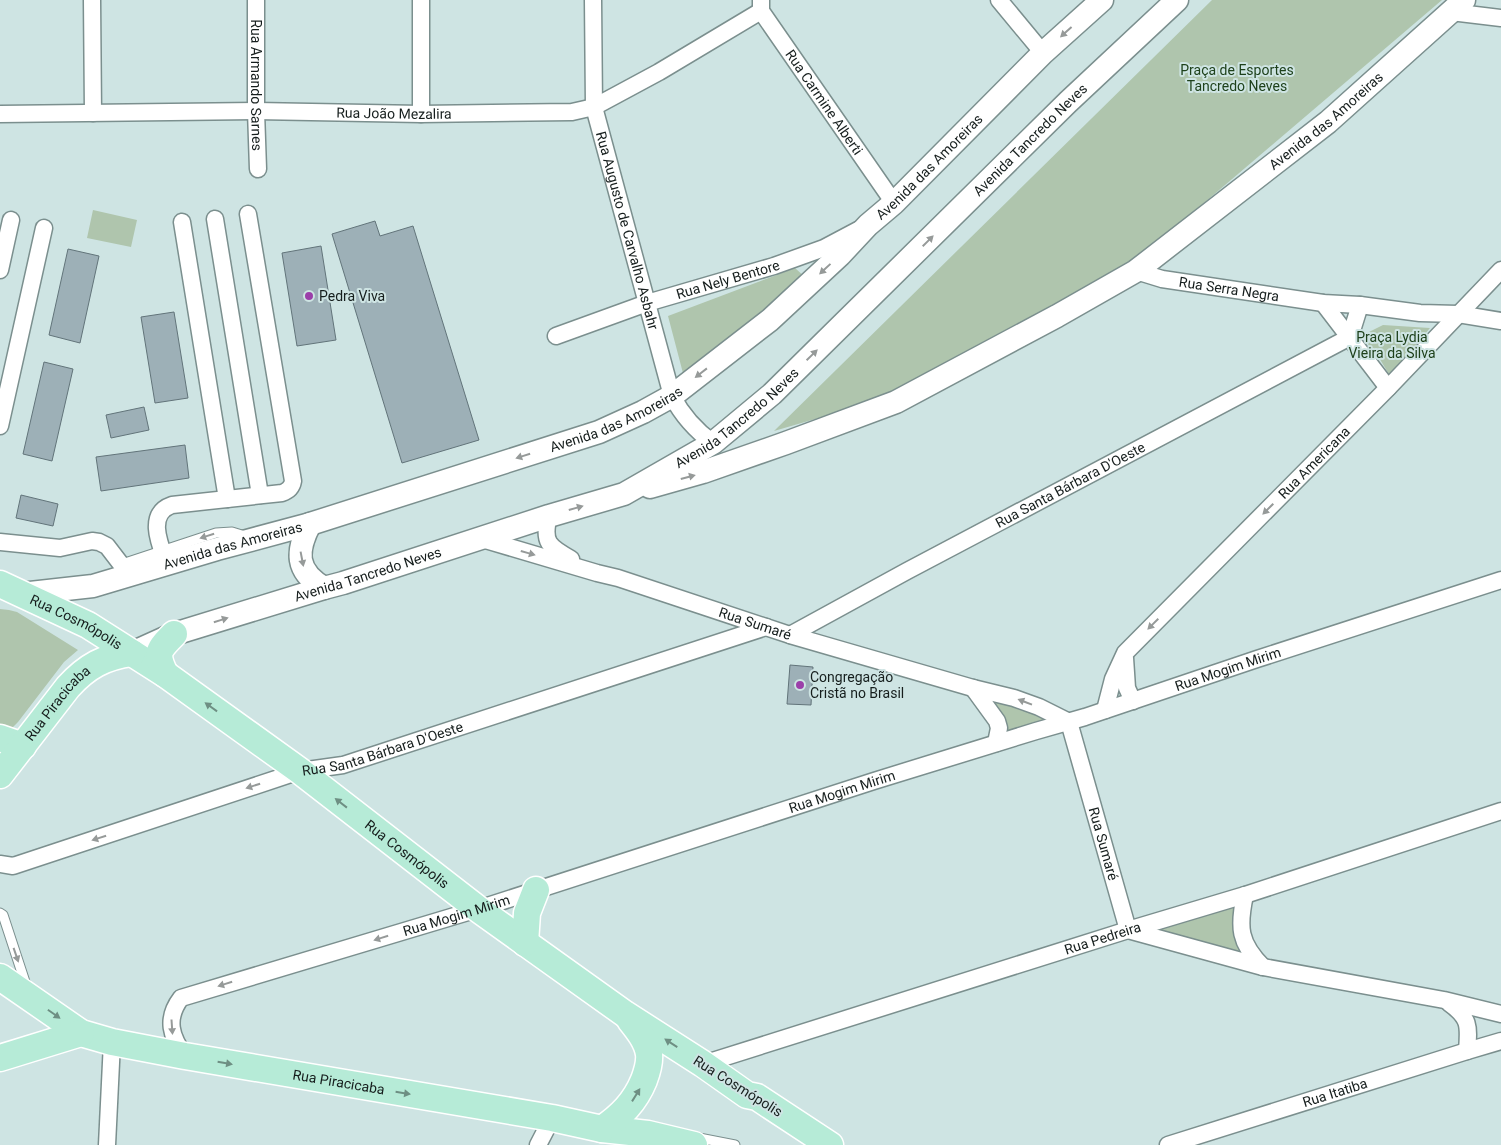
<svg xmlns="http://www.w3.org/2000/svg" width="1501" height="1145" font-family="Roboto,sans-serif">
<style>
.green{fill:#afc5ad}
.building{fill:#9db0b7;stroke:#62747a}
.lines{fill:none;stroke-linecap:round;stroke-linejoin:round}
.service-casing{stroke:#7b8f8e;stroke-width:11}
.minor-casing{stroke:#7b8f8e;stroke-width:19}
.secondary-casing{stroke:#7b8f8e;stroke-width:25}
.primary-casing{stroke:#fff;stroke-width:29}
.service{stroke:#fff;stroke-width:9}
.minor{stroke:#fff;stroke-width:16}
.secondary{stroke:#fff;stroke-width:22}
.primary{stroke:#b6ebd7;stroke-width:26}
.oneway{fill:#969a99}
.oneway2{fill:#6e8f83}
.poi-dot{fill:#9b3fa9;stroke:#cee4e3;stroke-width:2}
.labels{text-anchor:middle;stroke-width:4;stroke-linejoin:round;paint-order:stroke}
.park-label{font-size:14px;fill:#1e411b;stroke:#cee4e3}
.street-label{font-size:14px;fill:#161e1d;stroke:#cee4e3}
.poi-label{font-size:14px;fill:#161e1d;stroke:#cee4e3;text-anchor:start}
</style>
<rect width="100%" height="100%" fill="#cee4e3"/>
<!-- green -->
<path class="green" d="M1212 0H1442L1123 272 894 396 774 431Z
M93 210 137 220 131 247 87 238Z
M795 268 806 278 684 377 668 316Z
M1383 325 1430 328 1390 376 1378 356 1362 337 1367 333Z
M0 609 9 610 17 612 78 650 64 662 18 722 13 727 0 730Z
M988 696 1047 718 1002 738Z
M1238 901 1232 924 1239 949 1249 958 1146 929Z"/>
<!-- building -->
<path class="building" d="M375 221 380 236 413 226 479 440 402 463 332 234Z
M321 246 336 340 297 346 282 253Z
M68 249 99 256 80 343 49 335Z
M174 312 188 398 155 403 141 317Z
M44 362 73 369 52 461 23 454Z
M144 407 149 430 111 438 106 415Z
M185 445 189 478 101 491 96 457Z
M21 495 58 504 53 526 16 518Z
M790 665 813 667 811 705 787 704Z"/>
<g class="lines">
<defs>
<path id="service" d="M122 564 216 533 232 532 245 536
M0 913 3 915 27 988
M694 1137 735 1145"/>
<g id="minor">
<path d="M92 0 93 113"/>
<path id="s1" d="M256 0V111L258 169"/>
<path d="M421 0V114"/>
<path id="s2" d="M593 0 594 107 672 396C682 415 695 430 713 443"/>
<path id="s3" d="M761 0V11L894 203"/>
<path d="M999 0 1043 53"/>
<path d="M1451 12 1501 18"/>
<path id="s4" d="M0 114 256 111 421 114 572 112 594 107 659 72 761 11"/>
<path d="M215 219 260 495"/>
<path d="M182 222 227 499"/>
<path d="M0 270 11 220"/>
<path id="s5" d="M1136 271 1162 279 1323 303 1360 305 1420 313 1458 314 1501 321"/>
<path d="M1323 303 1388 388"/>
<path id="s6" d="M556 336 647 303 774 266 824 248 858 230"/>
<path d="M1350 337 1360 305"/>
<path d="M0 426 44 228"/>
<path d="M549 516C542 542 549 547 571 559"/>
<path id="s7" d="M482 539 597 573 618 578 790 635 973 688 1014 698 1039 707 1069 722 1128 930 1263 967 1444 1000 1501 1014"/>
<path d="M0 542 60 548 92 541 99 542 107 546 130 576"/>
<path d="M167 564C160 545 146 514 172 505L282 493C288 491 292 487 293 481L248 214"/>
<path id="s8" d="M790 635 907 571 1350 337"/>
<path d="M1125 658 1127 688 1133 701"/>
<path d="M973 688 997 721 999 728 996 743"/>
<path id="s9" d="M1105 710 1113 679 1125 653 1388 388 1501 270"/>
<path id="s10" d="M0 864 13 866 300 771 343 765 766 627"/>
<path d="M1245 895C1238 927 1239 943 1263 967"/>
<path d="M1449 1003C1470 1018 1469 1026 1467 1051"/>
<path id="s11" d="M185 1056C171 1037 165 1019 181 998L478 909 874 781 1036 731 1085 717 1257 659 1501 580"/>
<path id="s12" d="M703 1064 1128 930 1245 895 1501 811"/>
<path d="M107 1145 112 1042"/>
<path d="M538 1145 552 1118"/>
<path id="s13" d="M1168 1145 1467 1051 1501 1041"/>
</g>
<g id="secondary">
<path id="s14" d="M650 487 703 472 786 443 896 402 1057 316 1136 271 1328 122 1464 0"/>
<path d="M310 524C296 551 295 571 324 588"/>
<path id="s15" d="M21 594 93 586 217 549 310 524 599 432 643 412 672 396 770 320 840 255 868 225 894 203 1043 53 1102 0"/>
<path id="s16" d="M132 653 174 634 324 588 343 583 549 516 624 494 713 443 772 394 1068 102 1177 0"/>
</g>
<g id="primary">
<path id="s17" d="M0 584 88 625 165 674 300 771 478 909 625 1014 703 1064 747 1095 757 1097 830 1145"/>
<path d="M165 674C155 653 158 650 174 634"/>
<path d="M0 738 23 746"/>
<path id="s18" d="M0 775 68 687C87 666 104 657 132 653"/>
<path d="M525 943 527 913 536 890"/>
<path id="s19" d="M0 977 81 1033 112 1042 185 1056 552 1118 602 1129 648 1134 694 1145"/>
<path d="M0 1058 81 1033"/>
<path d="M602 1129C621 1116 635 1102 644 1080 647 1072 650 1063 649 1054 647 1041 638 1030 630 1020"/>
</g>
</defs>
<!-- service casing -->
<use href="#service" class="service-casing"/>
<!-- minor casing -->
<use href="#minor" class="minor-casing"/>
<!-- secondary casing -->
<use href="#secondary" class="secondary-casing"/>
<!-- primary casing -->
<use href="#primary" class="primary-casing"/>
<!-- service -->
<use href="#service" class="service"/>
<!-- minor -->
<use href="#minor" class="minor"/>
<!-- secondary -->
<use href="#secondary" class="secondary"/>
<!-- primary -->
<use href="#primary" class="primary"/>
</g>
<!-- one-way arrows -->
<defs><path id="oneway-solid" d="M-6-.8H1V-3.2L6.5 0L1 3.2V.8H-6Z" transform="scale(1.25)"/></defs>
<g class="oneway">
<use href="#oneway-solid" transform="translate(1066 32) rotate(138)"/>
<use href="#oneway-solid" transform="translate(928 241) rotate(-45)"/>
<use href="#oneway-solid" transform="translate(825 269) rotate(137)"/>
<use href="#oneway-solid" transform="translate(812 355) rotate(-44)"/>
<use href="#oneway-solid" transform="translate(701 373) rotate(142)"/>
<use href="#oneway-solid" transform="translate(523 456) rotate(162)"/>
<use href="#oneway-solid" transform="translate(688 477) rotate(-15)"/>
<use href="#oneway-solid" transform="translate(576 508) rotate(-16)"/>
<use href="#oneway-solid" transform="translate(1268 509) rotate(135)"/>
<use href="#oneway-solid" transform="translate(207 536) rotate(162)"/>
<use href="#oneway-solid" transform="translate(528 553) rotate(16)"/>
<use href="#oneway-solid" transform="translate(302 559) rotate(79)"/>
<use href="#oneway-solid" transform="translate(221 620) rotate(-17)"/>
<use href="#oneway-solid" transform="translate(1153 624) rotate(135)"/>
<use href="#oneway-solid" transform="translate(1025 702) rotate(-159)"/>
<use href="#oneway-solid" transform="translate(253 786) rotate(162)"/>
<use href="#oneway-solid" transform="translate(99 838) rotate(162)"/>
<use href="#oneway-solid" transform="translate(381 938) rotate(163)"/>
<use href="#oneway-solid" transform="translate(16 955) rotate(71)"/>
<use href="#oneway-solid" transform="translate(225 984) rotate(163)"/>
<use href="#oneway-solid" transform="translate(172 1027) rotate(86)"/>
</g>
<g class="oneway2">
<use href="#oneway-solid" transform="translate(211 707) rotate(-144)"/>
<use href="#oneway-solid" transform="translate(341 803) rotate(-142)"/>
<use href="#oneway-solid" transform="translate(54 1014) rotate(35)"/>
<use href="#oneway-solid" transform="translate(671 1043) rotate(-147)"/>
<use href="#oneway-solid" transform="translate(225 1063) rotate(10)"/>
<use href="#oneway-solid" transform="translate(403 1093) rotate(9)"/>
<use href="#oneway-solid" transform="translate(636 1095) rotate(-58)"/>
</g>
<!-- markers -->
<g class="poi-dot">
<circle cx="309" cy="296" r="5"/>
<circle cx="800" cy="685" r="5"/>
</g>
<g class="labels">
<!-- park labels -->
<g class="park-label">
<text x="1237" y="75">Praça de Esportes<tspan x="1237" dy="16">Tancredo Neves</tspan></text>
<text x="1392" y="342">Praça Lydia<tspan x="1392" dy="16">Vieira da Silva</tspan></text>
</g>
<!-- street labels -->
<g class="street-label">
<text dy="5" stroke="none"><textPath href="#s1" startOffset="85">Rua Armando Sarnes</textPath></text>
<text dy="5" stroke="none"><textPath href="#s3" startOffset="122">Rua Carmine Alberti</textPath></text>
<text dy="5" stroke="none"><textPath href="#s4" startOffset="394">Rua João Mezalira</textPath></text>
<text dy="5" stroke="none"><textPath href="#s14" startOffset="776">Avenida das Amoreiras</textPath></text>
<text dy="5" stroke="none"><textPath href="#s16" startOffset="1059">Avenida Tancredo Neves</textPath></text>
<text dy="5" stroke="none"><textPath href="#s15" startOffset="1028">Avenida das Amoreiras</textPath></text>
<text dy="5" stroke="none"><textPath href="#s2" startOffset="235">Rua Augusto de Carvalho Asbahr</textPath></text>
<text dy="5" stroke="none"><textPath href="#s6" startOffset="181">Rua Nely Bentore</textPath></text>
<text dy="5" stroke="none"><textPath href="#s5" startOffset="95">Rua Serra Negra</textPath></text>
<text dy="5" stroke="none"><textPath href="#s16" startOffset="654">Avenida Tancredo Neves</textPath></text>
<text dy="5" stroke="none"><textPath href="#s15" startOffset="622">Avenida das Amoreiras</textPath></text>
<text dy="5" stroke="none"><textPath href="#s9" startOffset="329">Rua Americana</textPath></text>
<text dy="5" stroke="none"><textPath href="#s8" startOffset="318">Rua Santa Bárbara D'Oeste</textPath></text>
<text dy="5" stroke="none"><textPath href="#s15" startOffset="218">Avenida das Amoreiras</textPath></text>
<text dy="5" stroke="none"><textPath href="#s16" startOffset="249">Avenida Tancredo Neves</textPath></text>
<text dy="5" stroke="none"><textPath href="#s17" startOffset="85">Rua Cosmópolis</textPath></text>
<text dy="5" stroke="none"><textPath href="#s7" startOffset="286">Rua Sumaré</textPath></text>
<text dy="5" stroke="none"><textPath href="#s11" startOffset="1161">Rua Mogim Mirim</textPath></text>
<text dy="5" stroke="none"><textPath href="#s18" startOffset="92">Rua Piracicaba</textPath></text>
<text dy="5" stroke="none"><textPath href="#s10" startOffset="401">Rua Santa Bárbara D'Oeste</textPath></text>
<text dy="5" stroke="none"><textPath href="#s11" startOffset="756">Rua Mogim Mirim</textPath></text>
<text dy="5" stroke="none"><textPath href="#s7" startOffset="742">Rua Sumaré</textPath></text>
<text dy="5" stroke="none"><textPath href="#s17" startOffset="490">Rua Cosmópolis</textPath></text>
<text dy="5" stroke="none"><textPath href="#s11" startOffset="351">Rua Mogim Mirim</textPath></text>
<text dy="5" stroke="none"><textPath href="#s12" startOffset="419">Rua Pedreira</textPath></text>
<text dy="5" stroke="none"><textPath href="#s19" startOffset="361">Rua Piracicaba</textPath></text>
<text transform="translate(738 1086) rotate(32)" y="5">Rua Cosmópolis</text>
<text dy="5" stroke="none"><textPath href="#s13" startOffset="175">Rua Itatiba</textPath></text>
</g>
<!-- poi labels -->
<g class="poi-label">
<text x="319" y="301">Pedra Viva</text>
<text x="810" y="682">Congregação<tspan x="810" dy="16">Cristã no Brasil</tspan></text>
</g>
</g>
</svg>
